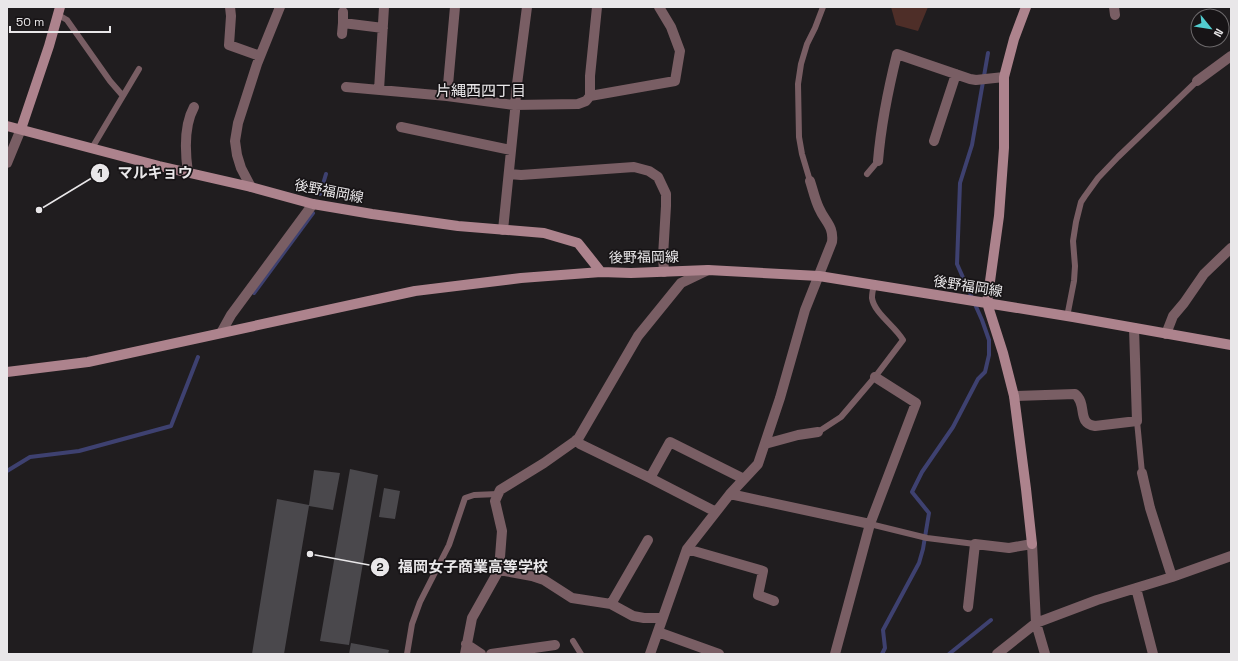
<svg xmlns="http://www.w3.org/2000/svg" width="1238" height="661" font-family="'Space Grotesk','Noto Sans JP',sans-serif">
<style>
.green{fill:#4e2e28}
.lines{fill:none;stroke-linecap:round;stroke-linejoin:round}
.stream{stroke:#3e4170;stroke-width:4}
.building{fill:#4a484c}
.lane{stroke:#795e64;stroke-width:6}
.street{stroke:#795e64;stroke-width:10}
.secondary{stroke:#ad838d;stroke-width:10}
.labels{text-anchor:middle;stroke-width:3.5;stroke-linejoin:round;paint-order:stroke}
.street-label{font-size:14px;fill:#e9e7e9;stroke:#171416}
.neighbourhood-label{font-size:15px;fill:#e9e7e9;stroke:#171416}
.leader{fill:none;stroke:#e9e7e9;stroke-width:1.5}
.callout-dot{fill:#e9e7e9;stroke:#171416;stroke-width:1.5}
.mark-label{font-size:12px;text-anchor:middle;font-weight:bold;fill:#111}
.callout-label{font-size:15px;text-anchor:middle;font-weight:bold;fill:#e9e7e9;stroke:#171416;stroke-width:3.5;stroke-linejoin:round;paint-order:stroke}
</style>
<rect width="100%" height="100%" fill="#201d1f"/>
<!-- green -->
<path class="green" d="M891 7H928L918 31 896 25Z"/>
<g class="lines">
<!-- stream -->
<path class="stream" d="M320 194 326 174
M254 293 313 213
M7 471 30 457 79 451 171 426 198 357
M882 654 885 648 883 630 919 563 923 549 929 513 912 492 922 472 953 427 978 379 985 372 989 355V340L982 320 957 264 960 183 972 145 988 53
M949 654 991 620"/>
</g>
<!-- building -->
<path class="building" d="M350 469 378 475 349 645 320 641Z
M314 470 340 473 333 510 309 506 284 654H252L277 499 309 505Z
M384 488 400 491 395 519 379 517Z
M351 643 389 650 388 654H349Z"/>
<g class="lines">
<!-- lane -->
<path class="lane" d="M57 14 67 20 110 81 123 96
M92 148 139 69
M867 174 878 161
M810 181 802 154 799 137 798 84 801 64 807 44 815 28 823 7
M1067 317 1074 281 1075 266 1073 241 1076 222 1081 202 1085 196 1098 178 1118 157 1197 81
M1137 421 1142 473
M818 432 841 417 875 377 903 340C895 326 874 313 872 298 872 294 873 289 874 285
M870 524 927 538 975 544
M573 641 581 654
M407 654 412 624 420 602 449 545 465 498 474 495 498 494"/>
<!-- street -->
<path class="street" d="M230 7 231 16 229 45 260 56
M1114 7 1115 15
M343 12V23L383 28
M342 34 343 23
M1197 81 1231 56
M346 87 447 96 514 105 578 104 586 101 590 96V76L597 7
M379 90 384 7
M447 96 455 7
M590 96 675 81 680 51 671 27 659 7
M401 127 511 150
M934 141 956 74
M878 161C881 125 888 90 897 54L970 79 976 80 1004 77
M7 163 21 129
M188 173C185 152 184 125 194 107
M509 174 521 175 634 167 649 171 658 177 666 194V206L663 256 664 272
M251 187 241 168 237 155 235 141 238 123 257 64 280 7
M503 230 515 111 516 92 527 7
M221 333 231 315 313 204
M1166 334 1173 316 1184 303 1204 274 1231 248
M1014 396 1075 394C1088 404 1076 423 1095 426L1137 421 1134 328
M576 440 580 444 650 478 716 512
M765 444 798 435 818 432
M1142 473 1150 508 1172 577
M650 478 670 442 744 479
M730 494 870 524 835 654
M870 524 916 403 875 377
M687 549 763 571 758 595 774 601
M499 570 532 576 544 580 572 598 611 604 633 616 644 618H662
M1136 588 1153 654
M611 604 648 540
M968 607 975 544 1009 548 1032 544 1036 623 1045 654
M658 632 719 654
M466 644 481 654
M465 654 472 618 499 570 502 531 495 501 500 490 544 463 578 439 638 336 681 283 708 270
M491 654 555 645
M650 654 687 549 730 494 758 464 780 398 805 310 832 242C834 226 825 222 819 208 815 200 813 190 810 181
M997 654 1036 623 1097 600 1172 577 1231 556"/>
<!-- secondary -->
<path class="secondary" d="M1026 7 1014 39 1004 77V148L999 216 987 303 1003 353 1014 396 1026 489 1032 544
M7 126 159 166 251 187 313 204 372 214 458 226 544 233 578 243 601 272
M21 129 49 46 60 7
M7 372 88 362 415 291 521 278 601 272 631 273 708 270 819 276 1073 317 1231 345"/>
</g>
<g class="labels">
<!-- street labels -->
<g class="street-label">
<text transform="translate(329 191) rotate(11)" y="5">後野福岡線</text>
<text transform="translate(644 257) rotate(-1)" y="5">後野福岡線</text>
<text transform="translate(968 286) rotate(9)" y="5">後野福岡線</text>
</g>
<!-- neighbourhood labels -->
<g class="neighbourhood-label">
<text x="481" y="96">片縄西四丁目</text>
</g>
</g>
<!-- callouts -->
<path class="leader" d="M39 210L100 173M310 554L380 567"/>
<g class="callout-dot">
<circle cx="39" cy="210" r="4"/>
<circle cx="310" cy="554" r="4"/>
<circle cx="100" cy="173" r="10"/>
<circle cx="380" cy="567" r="10"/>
</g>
<g class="mark-label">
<text x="100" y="177">1</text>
<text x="380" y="571">2</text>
</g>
<g class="callout-label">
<text x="155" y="178">マルキョウ</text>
<text x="473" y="572">福岡女子商業高等学校</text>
</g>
<!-- border -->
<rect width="1238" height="661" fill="none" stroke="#e9e7e9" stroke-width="16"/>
<!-- north arrow -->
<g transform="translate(1210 28) rotate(120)"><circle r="19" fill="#171416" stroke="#6b686a"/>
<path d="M0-3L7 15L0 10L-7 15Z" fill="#52cdcf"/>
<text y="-6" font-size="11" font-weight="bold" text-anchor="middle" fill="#e9e7e9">N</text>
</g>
<!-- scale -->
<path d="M10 26v6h100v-6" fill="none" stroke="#e9e7e9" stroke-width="2"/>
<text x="16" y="26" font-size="12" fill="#e9e7e9" stroke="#171416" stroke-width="3" paint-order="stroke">50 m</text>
</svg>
